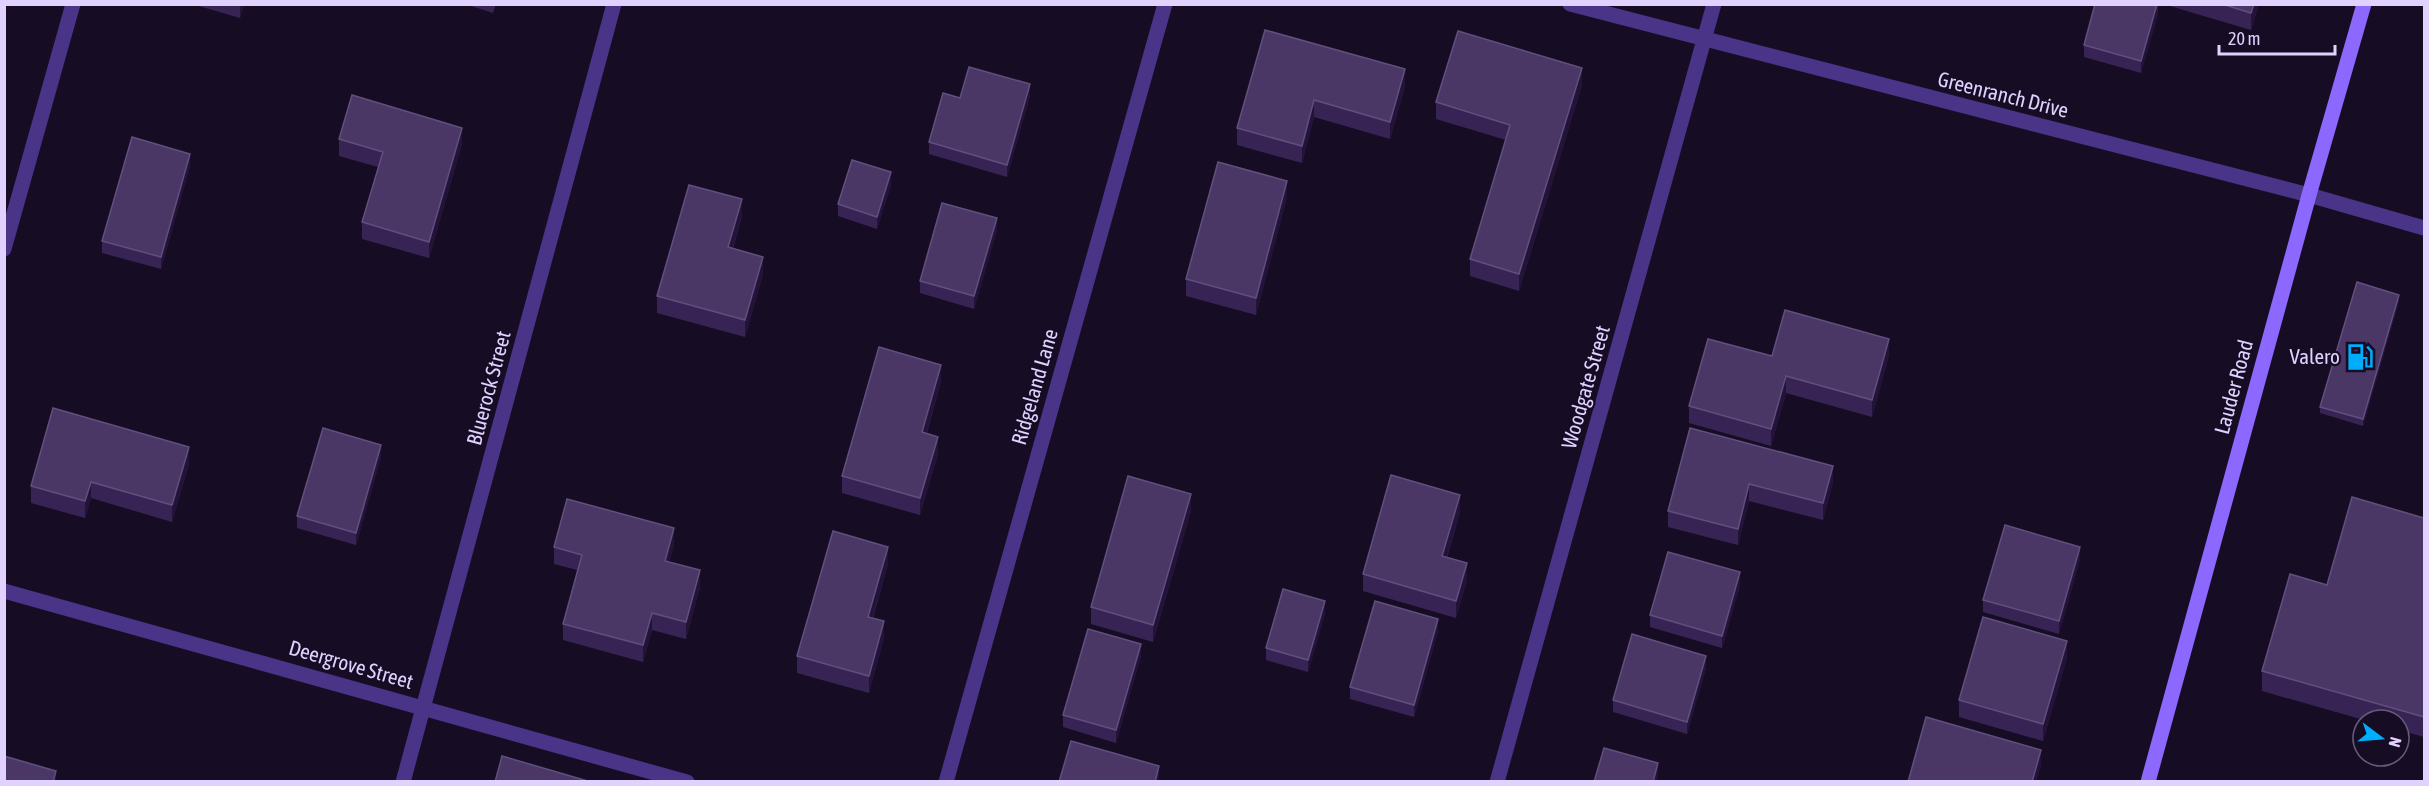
<svg xmlns="http://www.w3.org/2000/svg" width="2429" height="786" font-family="'Asap Condensed',sans-serif">
<style>
.lines{fill:none;stroke-linecap:round;stroke-linejoin:round}
.street{stroke:#493488;stroke-width:15}
.secondary{stroke:#8c68ff;stroke-width:15}
.wall{fill:#382454}
.shaded-wall{fill:#231339}
.building{fill:#4a3766;stroke:#614f7e;stroke-width:1.5}
.labels{text-anchor:middle;stroke-width:4.5;stroke-linejoin:round;paint-order:stroke}
.street-label{font-size:21px;fill:#e0d1ff;stroke:#160d25}
.poi-label{font-size:21px;fill:#e0d1ff;stroke:#160d25;text-anchor:end}
</style>
<rect width="100%" height="100%" fill="#160d25"/>
<g class="lines">
<!-- street -->
<path class="street" d="M1570 4 2309 195 2424 228
M4 249 73 4
M4 591 687 782
M403 782 614 4
M946 782 1165 4
M1497 782 1714 4"/>
<!-- secondary -->
<path class="secondary" d="M2148 782 2309 195 2364 4"/>
</g>
<!-- wall -->
<path class="wall" d="M192 4H244L240 18Z
M465 4H496L493 13Z
M2158 4V14L2141 73 2084 57V45Z
M2163 4H2259L2251 30Z
M1265 30 1405 86 1390 139 1314 117 1302 163 1237 145V128Z
M1582 85 1519 291 1470 276V259L1506 140 1436 119V102Z
M1030 96 1007 177 929 154V142Z
M339 139 462 144 429 258 362 239V222L378 167 339 156Z
M190 166 161 269 102 253V241Z
M891 185 877 229 838 216V204Z
M1287 197 1256 315 1186 296V279Z
M742 216 733 249 763 274 745 337 657 313V296Z
M997 230 974 309 920 293V281Z
M2399 301 2363 426 2320 413V407Z
M1889 355 1872 417 1786 393 1771 446 1689 423V406L1772 356Z
M941 381 927 433 938 454 920 515 842 493V476Z
M1690 428 1833 482 1823 520 1749 501 1738 545 1668 527V511Z
M381 457 356 545 297 528V516Z
M189 464 172 522 91 498 85 518 31 503V486Z
M1191 511 1153 642 1091 624V607Z
M1460 512 1447 558 1467 580 1456 618 1363 591V574Z
M2424 518V737L2399 730V720H2364L2262 691V671L2327 585Z
M674 545 669 562 700 587 686 639 652 630 643 662 563 640V624L577 570 554 564V547Z
M2080 559 2059 634 1983 612V600Z
M888 564 873 618 884 638 869 693 797 673V656Z
M1740 585 1722 648 1650 627V615Z
M1325 613 1308 672 1266 660V648Z
M1438 631 1414 717 1350 699V687Z
M1141 656 1116 743 1063 727V715Z
M2067 658 2043 741 1959 717V700Z
M1706 668 1687 734 1613 712V700Z"/>
<!-- shaded-wall -->
<path class="shaded-wall" d="M240 4H244L240 18Z
M2157 4 2158 14 2141 73V61Z
M2254 4H2259L2251 30V13Z
M1582 68V85L1519 291V274Z
M1405 69V86L1390 139V122Z
M1030 84V96L1007 177V165Z
M1314 100V117L1302 163V146Z
M462 128V144L429 258V242Z
M190 154V166L161 269V257Z
M891 172V185L877 229V217Z
M1287 181V197L1256 315V298Z
M742 199V216L728 264V247Z
M997 218V230L974 309V296Z
M763 257V274L745 337V320Z
M2399 295V301L2363 426V419Z
M1889 339V355L1872 417V400Z
M941 365V381L922 449V432Z
M1786 376V393L1771 446V429Z
M938 437V454L920 515V498Z
M381 445V457L356 545V533Z
M189 447V464L172 522V505Z
M1833 466V482L1823 520V503Z
M91 482V498L85 518V501Z
M1749 484V501L1738 545V529Z
M1191 494V511L1153 642V625Z
M1460 495V512L1442 573V556Z
M674 528V545L665 577V561Z
M888 547V564L868 633V617Z
M2080 547V559L2059 634V621Z
M1467 563V580L1456 618V601Z
M700 570V587L686 639V622Z
M1740 572V585L1722 648V636Z
M1325 601V613L1308 672V660Z
M652 613V630L643 662V645Z
M1438 619V631L1414 717V705Z
M884 621V638L869 693V676Z
M2067 641V658L2043 741V724Z
M1141 644V656L1116 743V730Z
M1706 656V668L1687 734V722Z
M2041 750V767L2036 782H2032Z
M1658 763V775L1657 782H1653Z
M1159 766V782H1155Z
M56 771V782H53Z"/>
<!-- building -->
<path class="building" d="M2095 4H2157L2141 61 2084 45Z
M2222 4H2254L2251 13Z
M1265 30 1405 69 1390 122 1314 100 1302 146 1237 128Z
M1458 31 1582 68 1519 274 1470 259 1510 125 1436 102Z
M969 67 1030 84 1007 165 929 142 943 93 960 98Z
M352 95 462 128 429 242 362 222 383 152 339 139Z
M132 137 190 154 161 257 102 241Z
M852 160 891 172 877 217 838 204Z
M1218 162 1287 181 1256 298 1186 279Z
M689 185 742 199 728 247 763 257 745 320 657 296Z
M942 203 997 218 974 296 920 281Z
M2357 282 2399 295 2363 419 2320 407Z
M1785 310 1889 339 1872 400 1786 376 1771 429 1689 406 1708 339 1772 356Z
M879 347 941 365 922 432 938 437 920 498 842 476Z
M53 408 189 447 172 505 91 482 85 501 31 486Z
M323 428 381 445 356 533 297 516Z
M1690 428 1833 466 1823 503 1749 484 1738 529 1668 511Z
M1391 475 1460 495 1442 556 1467 563 1456 601 1363 574Z
M1128 476 1191 494 1153 625 1091 607Z
M2352 497 2424 518V717L2262 671 2290 574 2327 585Z
M567 499 674 528 665 561 700 570 686 622 652 613 643 645 563 624 582 555 554 547Z
M2005 525 2080 547 2059 621 1983 600Z
M833 531 888 547 868 617 884 621 869 676 797 656Z
M1668 552 1740 572 1722 636 1650 615Z
M1283 589 1325 601 1308 660 1266 648Z
M1375 601 1438 619 1414 705 1350 687Z
M1983 617 2067 641 2043 724 1959 700Z
M1088 629 1141 644 1116 730 1063 715Z
M1632 634 1706 656 1687 722 1613 700Z
M1926 717 2041 750 2032 782H1908Z
M1071 741 1159 766 1155 782H1059Z
M1604 748 1658 763 1653 782H1594Z
M4 756 56 771 53 782H4Z
M502 756 591 782H495Z"/>
<!-- icons -->
<defs>
<symbol id="fuel-bare" viewBox="-9 -9 18 18"><path d="M-5.5-6h7V0h2V4h1.3V-2.5L3-4.5l.8-.8L6-3V5H2.5V1h-1V6h-7ZM-4.2-4.7v3.2H.2V-4.7Z" fill="#00adfc" stroke="#160d25" stroke-width="2.5" paint-order="stroke"/></symbol>
</defs>
<g fill-rule="evenodd">
<use href="#fuel-bare" x="2341" y="338" width="38" height="38"/>
</g>
<g class="labels">
<!-- street labels -->
<g class="street-label">
<text transform="translate(2003 95) rotate(14)" y="7">Greenranch Drive</text>
<text transform="translate(1035 387) rotate(-74)" y="7">Ridgeland Lane</text>
<text transform="translate(1586 387) rotate(-74)" y="7">Woodgate Street</text>
<text transform="translate(2234 387) rotate(-75)" y="7">Lauder Road</text>
<text transform="translate(489 388) rotate(-75)" y="7">Bluerock Street</text>
<text transform="translate(351 665) rotate(16)" y="7">Deergrove Street</text>
</g>
<!-- poi labels -->
<g class="poi-label">
<text x="2340" y="364">Valero</text>
</g>
</g>
<!-- border -->
<rect width="2429" height="786" fill="none" stroke="#e0d1ff" stroke-width="12"/>
<!-- north arrow -->
<g transform="translate(2381 738) rotate(106)"><circle r="28" fill="#160d25" stroke="#675b7c" stroke-width="1.5"/>
<path d="M0-4.5L10 22L0 15L-10 22Z" fill="#00adfc"/>
<text y="-9" font-size="16" font-weight="bold" text-anchor="middle" fill="#e0d1ff">N</text>
</g>
<!-- scale -->
<path d="M2219 45v9h116v-9" fill="none" stroke="#e0d1ff" stroke-width="3"/>
<text x="2228" y="45" font-size="18" fill="#e0d1ff" stroke="#160d25" stroke-width="4.5" paint-order="stroke">20 m</text>
</svg>
